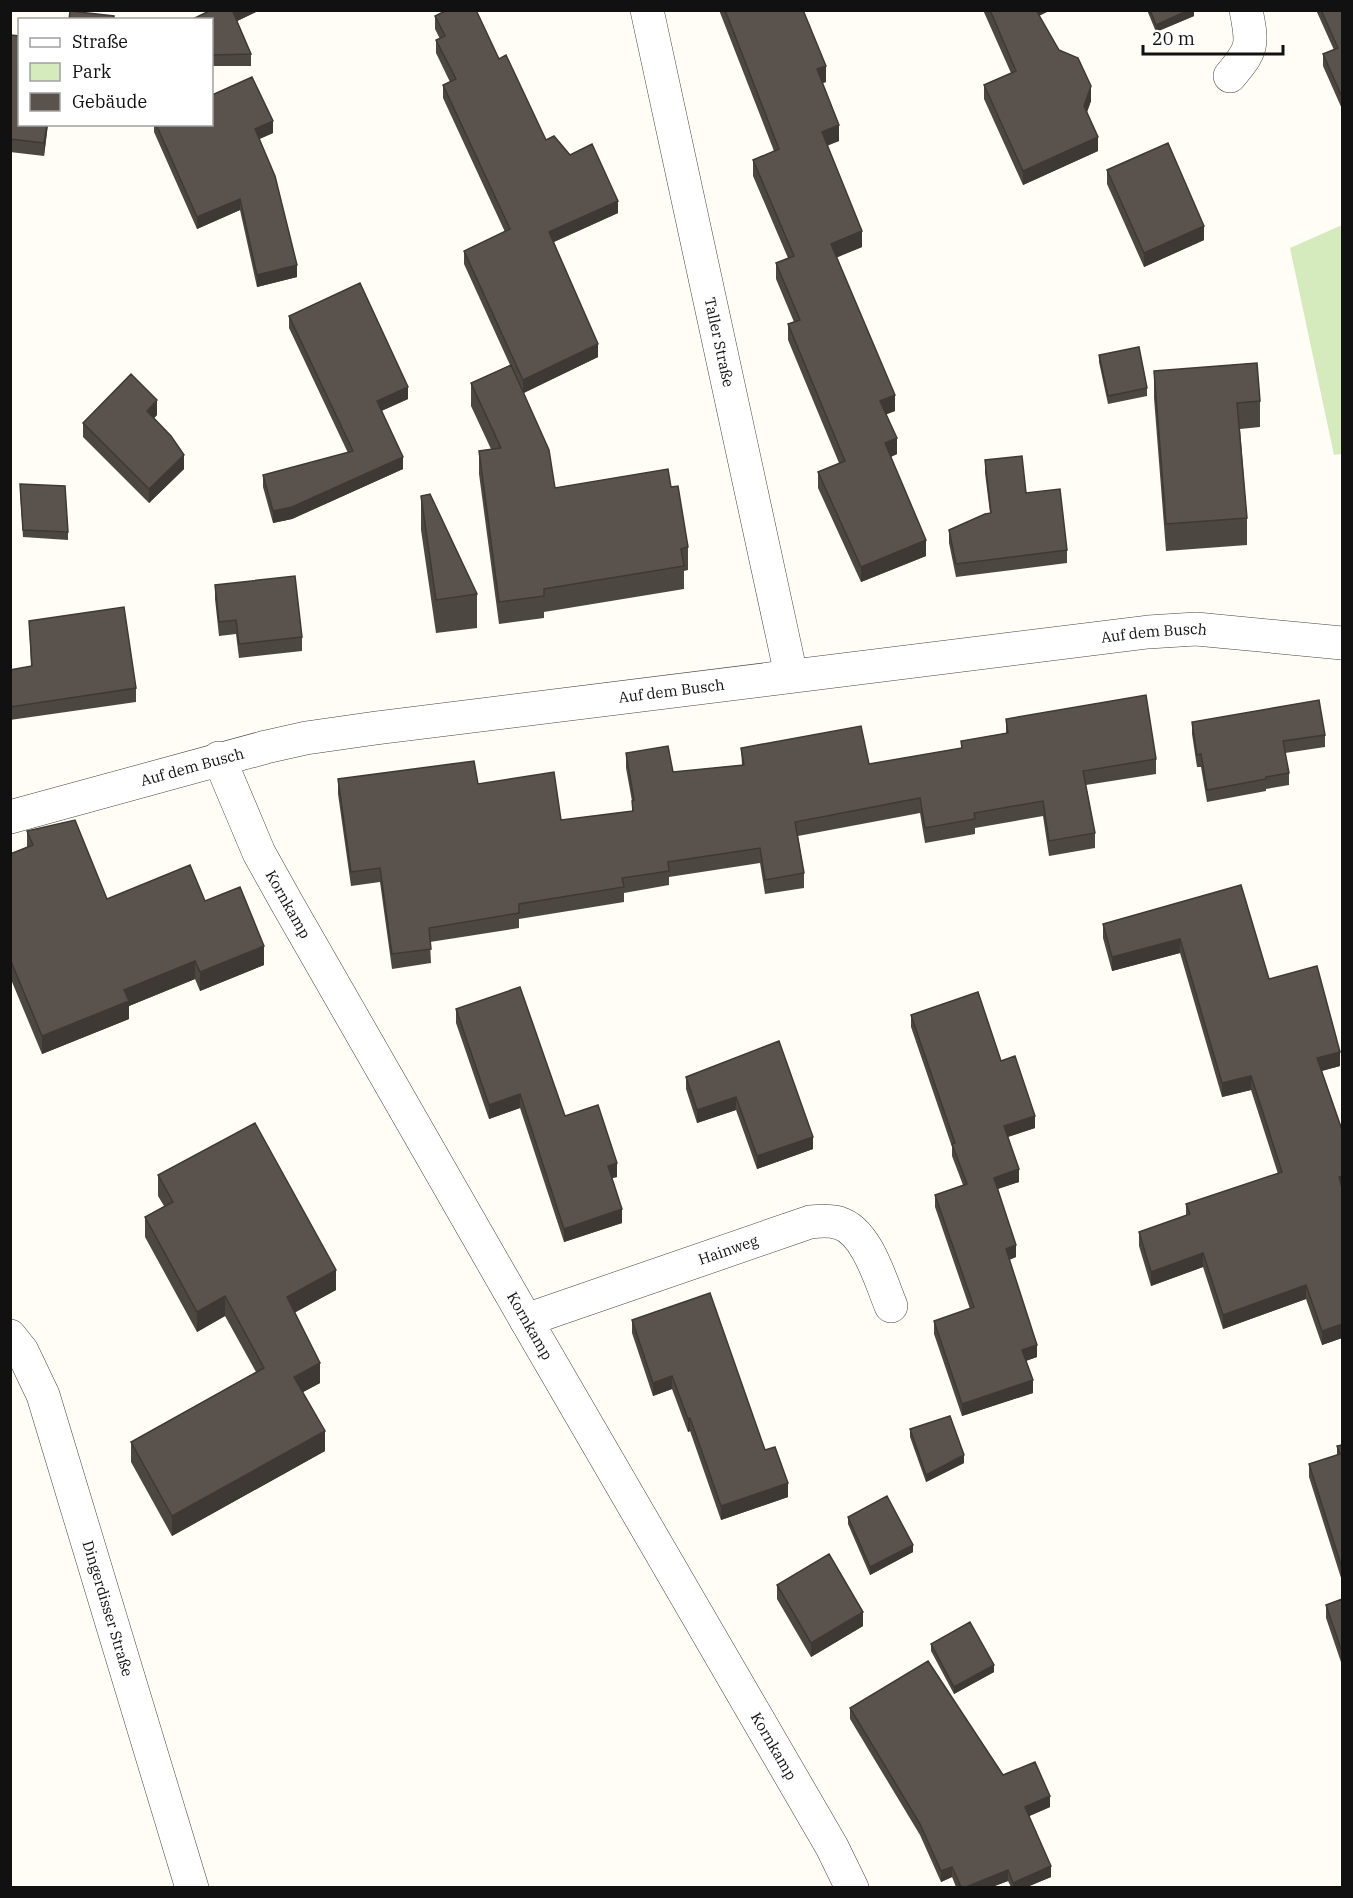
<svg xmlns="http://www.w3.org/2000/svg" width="1353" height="1898" font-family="'IBM Plex Serif',serif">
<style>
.green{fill:#d5ebbd}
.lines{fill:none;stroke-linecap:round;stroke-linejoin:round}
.minor-casing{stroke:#444;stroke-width:34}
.minor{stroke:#fff;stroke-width:33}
.wall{fill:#4d4742}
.shaded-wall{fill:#3f3936}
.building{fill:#5a524d;stroke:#3f3936;stroke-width:1.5}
.labels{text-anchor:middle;stroke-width:6;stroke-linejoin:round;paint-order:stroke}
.street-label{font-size:15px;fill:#111;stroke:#fff}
</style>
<rect width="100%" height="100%" fill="#fffdf5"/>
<!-- green -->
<path class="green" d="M1342 225V454L1334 455 1290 248Z"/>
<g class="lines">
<defs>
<g id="minor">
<path id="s1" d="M647 10 791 675"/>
<path d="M1230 76C1253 49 1253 45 1246 10"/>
<path id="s2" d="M219 758 259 853 288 905 526 1320 832 1847 852 1888"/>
<path id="s3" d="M10 817 266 747 306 738 376 728 1148 632 1196 629 1342 643"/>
<path id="s4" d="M526 1320 810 1222C819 1221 830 1220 839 1223 867 1231 881 1282 891 1306"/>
<path id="s5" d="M10 1336 22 1351 43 1395 192 1888"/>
</g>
</defs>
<!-- minor casing -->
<use href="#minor" class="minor-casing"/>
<!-- minor -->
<use href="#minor" class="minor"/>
</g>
<!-- wall -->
<path class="wall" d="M211 10H260L237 21 251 54V66H212Z
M719 10H803L826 82 822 83 839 141 827 145 862 247 836 257 895 411 886 414 897 454 891 457 926 556 861 582 818 488V472L839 463 788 340V324L794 322 776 279V263L788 258 753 176V160L774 151Z
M983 10H1051L1039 16 1059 50 1091 101 1087 112 1098 151 1023 185 984 99V85L1011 73Z
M1147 10H1194V16L1156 32Z
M1316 10H1342V109L1323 66V54L1334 50Z
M435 16 499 59 546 140 618 213 554 242 598 357 524 393 555 488 671 487 688 547V570L684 571V589L544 612V618L499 624 479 474V451L491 449 471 406V383L510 365 464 264V251L505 232 443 98V85L450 82 436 53V40L440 39 435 29Z
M10 35 48 124 44 156 10 152Z
M154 124H212L273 133 259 139 297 277 257 287 240 210 197 229 154 132Z
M1107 170 1204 240 1144 267 1107 184Z
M289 316 408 399 381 411 403 469 292 519 273 523 263 487V475L348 453 289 328Z
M1099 355 1147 388V396L1108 404 1099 362Z
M1154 371 1260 401V427L1240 429 1247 518V545L1166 551 1154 398Z
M157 415 154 418 184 469 149 503 83 437V423Z
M985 460 1026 493 1067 550V563L956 577 949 543V530L990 513 985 473Z
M20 491 68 532V540L23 537Z
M421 496 477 594V628L436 633 421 530Z
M215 585 302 637V651L239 658 236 634 219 636 215 599Z
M29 621 136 688V702L10 720V670L31 667Z
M1006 719 1156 759V774L1086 785 1095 833V848L1049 856 1043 816 975 828V834L925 843 920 813 798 836 804 873V888L765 894 760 863 669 877V885L624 893V902L519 919V928L430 942 431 963 392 969 380 882 351 886 338 794V779L478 784 561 820 632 811V801L626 768V753L673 772 742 765 741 748 869 764 961 748V741L1006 733Z
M1192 722 1325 735V747L1285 753 1289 773V785L1266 789V791L1207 802 1201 767H1197L1192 734Z
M27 831 107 899 264 965 200 991 195 979 129 1006V1019L42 1054 10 977V854L27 847Z
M1241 885 1269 979 1340 1066 1322 1071 1342 1130V1338L1322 1345 1306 1299 1223 1329 1203 1267 1151 1286 1139 1246V1232L1186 1216V1204L1278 1174 1251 1090 1222 1097 1180 953 1112 971 1103 938V924Z
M456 1009 565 1116 617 1177 612 1178 622 1223 564 1242 520 1108 489 1119 456 1023Z
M911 1015 1001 1061 1035 1128 1008 1137 1019 1182 998 1189 1016 1257 1009 1260 1037 1357 1026 1361 1033 1393 962 1416 934 1334V1321L970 1309 935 1207V1195L963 1185 952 1156V1147L911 1027Z
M779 1041 813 1149 757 1169 736 1110 697 1123 686 1089V1077Z
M158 1175 336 1290 295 1312 320 1383 303 1392 325 1451 172 1536 131 1462V1442L256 1372 225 1316 197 1332 145 1237V1217L164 1206 158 1196Z
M632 1320 765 1450 788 1497 721 1520 690 1431 688 1432 672 1389 653 1396 632 1333Z
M910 1429 964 1463 926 1482 910 1437Z
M1342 1445V1581L1309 1477V1464L1337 1455V1446Z
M848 1517 913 1552 870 1575 848 1524Z
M777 1585 863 1626 811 1657 777 1599Z
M1342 1599V1665L1326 1618V1605Z
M931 1644 994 1672 954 1694 931 1651Z
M850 1708 1050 1807 1029 1816 1051 1877 1027 1887H1011L1008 1881 992 1887H956L952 1877 941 1882 920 1835 850 1719Z"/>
<!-- shaded-wall -->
<path class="shaded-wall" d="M235 10H260L233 23V12Z
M1033 10H1051L1033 18Z
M1189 10H1194V16L1156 32V25Z
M826 66V82L817 85V69Z
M1091 86V101L1084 120V106Z
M273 121V133L255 141V129Z
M47 124H48L44 156V143Z
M839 125V141L822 148V132Z
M1098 137V151L1023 185V171Z
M240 199V210L197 229V217Z
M618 201V213L549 244V232Z
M1204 226V240L1144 267V253Z
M862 231V247L831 260V244Z
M297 265V277L257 287V275Z
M598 344V357L523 393V380Z
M408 387V399L377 413V401Z
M895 395V411L880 417V401Z
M157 400V415L147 425V411Z
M897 438V454L885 459V443Z
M184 455V469L149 503V489Z
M403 457V469L292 519 273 523V511Z
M926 540V556L861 582V567Z
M1180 939V953L1112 971V957Z
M264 946V965L200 991V972Z
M195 961V979L129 1006V1019L42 1054V1036L124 990Z
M1340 1052V1066L1317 1072V1058Z
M1251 1076V1090L1222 1097V1083Z
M520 1094V1108L489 1119V1105Z
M736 1097V1110L697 1123V1110Z
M1035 1116V1128L1004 1138V1126Z
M813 1137V1149L757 1169V1156Z
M617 1163V1177L608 1179V1166Z
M1019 1169V1182L994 1190V1178Z
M1342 1176V1190L1339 1177Z
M622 1209V1223L564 1242V1229Z
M1016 1245V1257L1006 1261V1249Z
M1203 1253V1267L1151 1286V1272Z
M336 1270V1290L287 1317V1297Z
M1306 1285V1299L1223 1329V1315Z
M225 1296V1316L197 1332V1312Z
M1342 1324V1338L1322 1345V1331Z
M1037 1345V1357L1022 1362V1350Z
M320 1363V1383L294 1397V1377Z
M672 1376V1389L653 1396V1383Z
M1033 1380V1393L962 1416V1404Z
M690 1418V1431L688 1432V1419Z
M325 1431V1451L172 1536V1516Z
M964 1455V1463L926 1482V1475Z
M788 1483V1497L721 1520V1506Z
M913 1545V1552L870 1575V1567Z
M863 1612V1626L811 1657V1643Z
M994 1665V1672L954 1694V1687Z
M1050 1796V1807L1025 1818V1807Z
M1051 1866V1877L1027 1887H1013V1883Z
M952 1867V1877L941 1882V1871Z
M1008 1870V1881L992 1887H966Z"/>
<!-- building -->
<path class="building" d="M211 10H235L233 12 251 54 212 55V20H191Z
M447 10H476L499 59 506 55 546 140 554 136 570 155 592 144 618 201 549 232 598 344 523 380 464 251 510 229 443 85 456 79 436 40 445 36 435 16Z
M725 10H803L826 66 817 69 839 125 822 132 862 231 831 244 895 395 880 401 897 438 885 443 926 540 861 567 818 472 845 461 788 324 800 320 776 263 794 256 753 160 779 149Z
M990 10H1036L1059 50 1078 58 1091 86 1084 106 1098 137 1023 171 984 85 1016 71Z
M1150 10H1189L1156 25Z
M1321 10H1342V97L1323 54 1338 48Z
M70 11 114 16V20H69Z
M10 35 20 36V124H47L44 143 10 139Z
M252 77 273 121 255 129 275 176 297 265 257 275 240 199 197 217 156 124H212V95Z
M1168 143 1204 226 1144 253 1107 170Z
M360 283 408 387 377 401 403 457 292 507 273 511 263 475 353 451 289 316Z
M1139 347 1147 388 1108 396 1099 355Z
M1257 363 1260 401 1237 403 1247 518 1166 524 1154 371Z
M511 365 549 450 555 488 668 469 671 487 678 486 688 547 681 549 684 566 544 589V596L499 602 479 451 501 448 471 383Z
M131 374 157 400 147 411 171 436 184 455 149 489 83 423Z
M1022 456 1026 493 1060 489 1067 550 956 564 949 530 985 514 991 513 985 460Z
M20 484 65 486 68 532 23 530Z
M430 494 477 594 436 600 421 496Z
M295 576 302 637 239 644 236 620 219 622 215 585Z
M124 607 136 688 10 707V670L32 666 29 621Z
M1146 695 1156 759 1083 771 1095 833 1049 841 1043 801 974 813 975 819 925 828 920 798 795 822 804 873 765 880 760 848 668 862 669 871 622 878 624 887 519 904V913L429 928 431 949 392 954 380 868 351 872 338 779 474 761 478 784 554 772 561 820 633 811 632 801 634 800 626 753 668 746 673 772 744 765 741 748 861 726 869 764 962 748 961 741 1008 733 1006 719Z
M1319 700 1325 735 1283 741 1289 773 1266 777V779L1207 790 1201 754 1197 755 1192 722Z
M75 820 107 899 190 865 205 901 240 887 264 946 200 972 195 961 124 990 129 1001 42 1036 10 959V854L33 845 27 831Z
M1241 885 1269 979 1317 966 1340 1052 1317 1058 1342 1130V1176L1339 1177 1342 1188V1324L1322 1331 1306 1285 1223 1315 1203 1253 1151 1272 1139 1232 1190 1214 1186 1204 1282 1172 1251 1076 1222 1083 1180 939 1112 957 1103 924Z
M520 987 565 1116 598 1105 617 1163 608 1166 622 1209 564 1229 520 1094 489 1105 456 1009Z
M978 992 1001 1061 1015 1056 1035 1116 1004 1126 1019 1169 994 1178 1016 1245 1006 1249 1037 1345 1022 1350 1033 1380 962 1404 934 1321 974 1307 935 1195 967 1184 952 1144 955 1143 911 1015Z
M779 1041 813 1137 757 1156 736 1097 697 1110 686 1077Z
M255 1123 336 1270 287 1297 320 1363 294 1377 325 1431 172 1516 131 1442 264 1368 225 1296 197 1312 145 1217 173 1202 158 1175Z
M710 1293 765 1450 775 1447 788 1483 721 1506 690 1418 688 1419 672 1376 653 1383 632 1320Z
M950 1416 964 1455 926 1475 910 1429Z
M1342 1445V1568L1309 1464 1340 1454 1337 1446Z
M887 1496 913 1545 870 1567 848 1517Z
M829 1554 863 1612 811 1643 777 1585Z
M1342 1599V1652L1326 1605Z
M970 1622 994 1665 954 1687 931 1644Z
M928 1661 1003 1775 1035 1762 1050 1796 1025 1807 1051 1866 1013 1883 1008 1870 966 1887H961L952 1867 941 1871 920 1824 850 1708Z"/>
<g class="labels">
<!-- street labels -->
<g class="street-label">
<text dy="5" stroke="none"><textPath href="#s1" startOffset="340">Taller Straße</textPath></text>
<text dy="5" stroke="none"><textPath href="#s3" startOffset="1161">Auf dem Busch</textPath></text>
<text dy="5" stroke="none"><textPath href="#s3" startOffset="675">Auf dem Busch</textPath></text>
<text dy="5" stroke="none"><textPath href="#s3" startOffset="189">Auf dem Busch</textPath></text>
<text dy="5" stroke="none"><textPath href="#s2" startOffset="162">Kornkamp</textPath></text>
<text dy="5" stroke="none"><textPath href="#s4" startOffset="214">Hainweg</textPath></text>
<text dy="5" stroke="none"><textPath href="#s2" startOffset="648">Kornkamp</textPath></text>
<text dy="5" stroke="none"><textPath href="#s5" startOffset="291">Dingerdisser Straße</textPath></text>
<text dy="5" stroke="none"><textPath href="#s2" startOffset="1134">Kornkamp</textPath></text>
</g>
</g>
<!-- border -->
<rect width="1353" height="1898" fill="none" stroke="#111111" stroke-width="24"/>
<!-- legend -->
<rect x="18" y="18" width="195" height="108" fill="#ffffff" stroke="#a0a0a0" stroke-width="1.5"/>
<rect x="30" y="38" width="30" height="9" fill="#ffffff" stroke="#a0a0a0" stroke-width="1.5"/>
<text x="72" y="48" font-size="18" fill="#111111">Straße</text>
<rect x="30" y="63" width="30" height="18" fill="#d5ebbd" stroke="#a0a0a0" stroke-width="1.5"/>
<text x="72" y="78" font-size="18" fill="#111111">Park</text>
<rect x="30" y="93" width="30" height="18" fill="#5a524d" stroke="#a0a0a0" stroke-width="1.5"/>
<text x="72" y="108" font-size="18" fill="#111111">Gebäude</text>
<!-- scale -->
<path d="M1143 45v9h140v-9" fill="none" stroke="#111111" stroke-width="3"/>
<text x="1152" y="45" font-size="18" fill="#111111" stroke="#ffffff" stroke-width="4.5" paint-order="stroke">20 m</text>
</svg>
